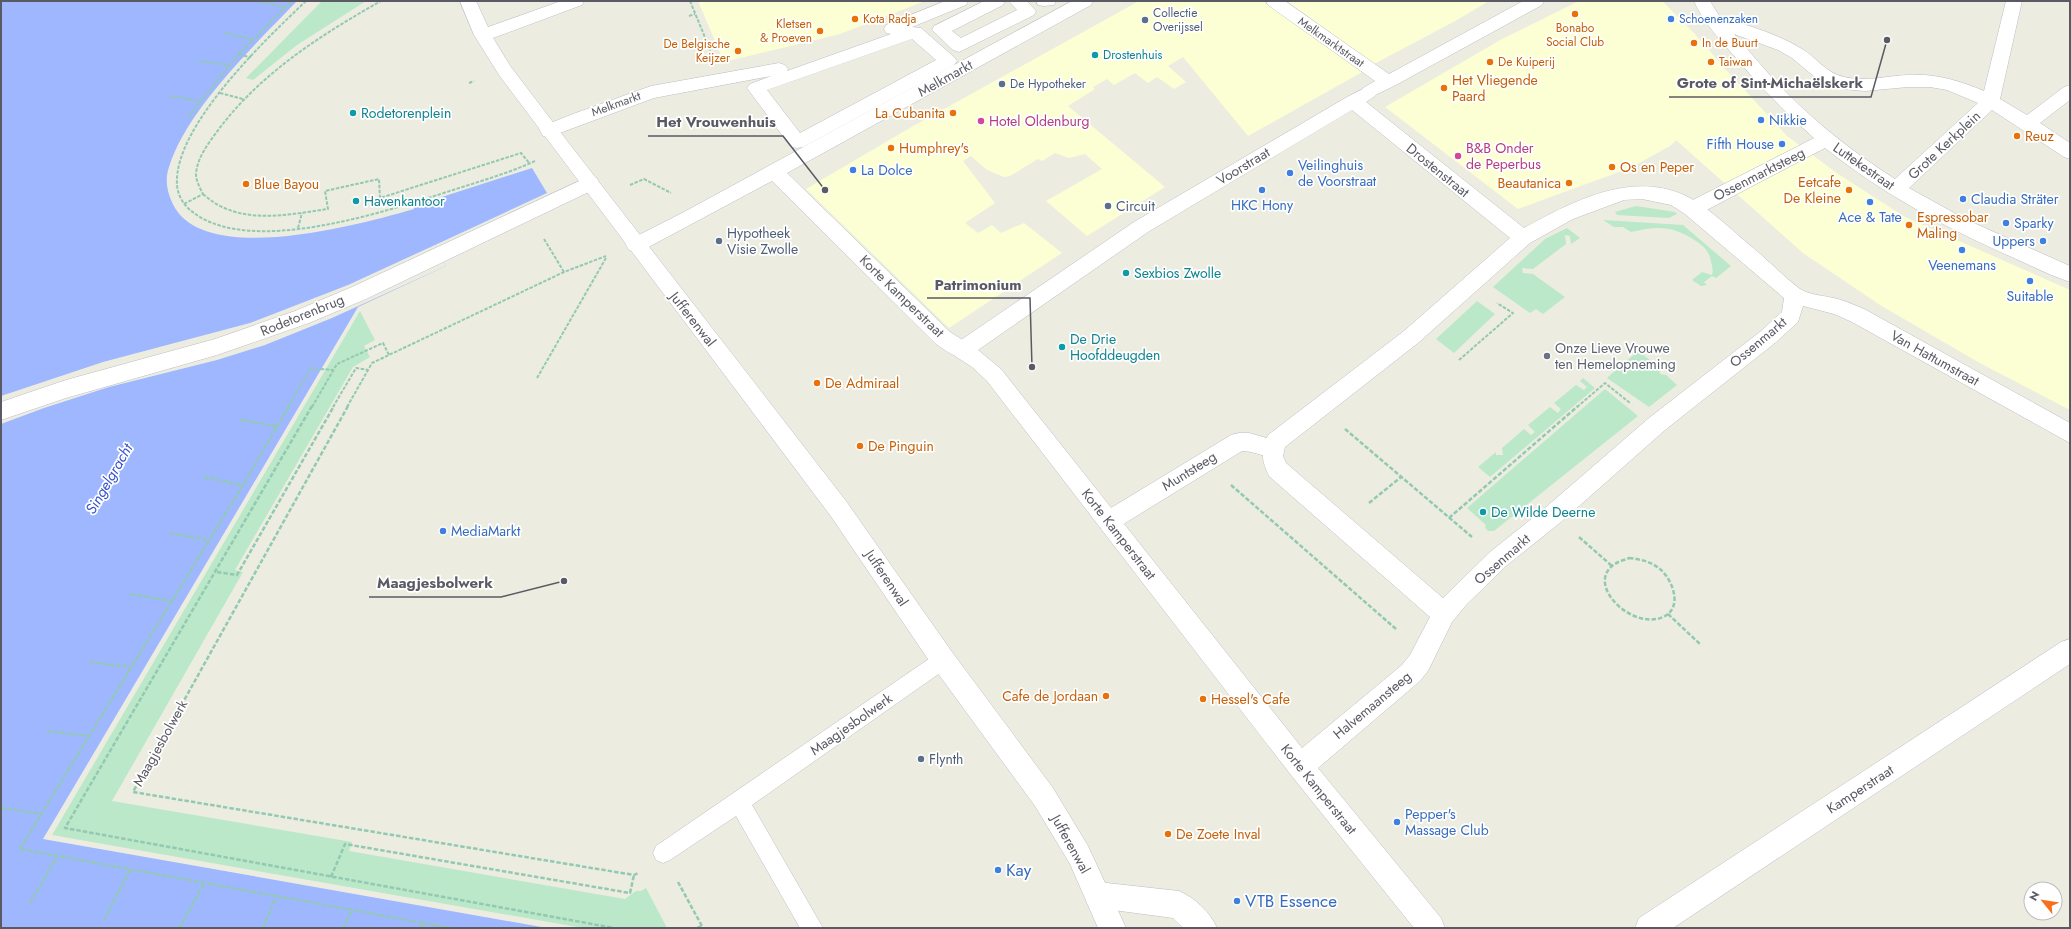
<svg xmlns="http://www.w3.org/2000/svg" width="2071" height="929" font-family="Jost,sans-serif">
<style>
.commercial{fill:#fcffd3}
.green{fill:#bae8c8}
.water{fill:#9eb7ff}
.pier{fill:#ecede0}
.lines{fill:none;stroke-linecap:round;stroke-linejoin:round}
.service-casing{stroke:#bdbdc5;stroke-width:1}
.pedestrian-casing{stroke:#bdbdc5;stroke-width:1}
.minor-casing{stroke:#bdbdc5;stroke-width:1}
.path-far1{stroke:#93c9b2;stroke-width:2;stroke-dasharray:3.5 1.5;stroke-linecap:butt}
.path{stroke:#93c9b2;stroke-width:2.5;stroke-dasharray:4.5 2;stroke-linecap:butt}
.service{fill:#fff;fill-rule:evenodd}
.pedestrian{fill:#fff;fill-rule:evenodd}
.minor{fill:#fff;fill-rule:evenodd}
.food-dot{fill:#e8710a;stroke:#fff;stroke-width:1.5}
.shop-dot{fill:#3f7fe0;stroke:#fff;stroke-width:1.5}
.service-dot{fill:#5c6f8a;stroke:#fff;stroke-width:1.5}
.culture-dot{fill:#0f9aa8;stroke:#fff;stroke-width:1.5}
.hotel-dot{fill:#d1479c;stroke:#fff;stroke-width:1.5}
.worship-dot{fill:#6b7280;stroke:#fff;stroke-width:1.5}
.labels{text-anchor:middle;stroke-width:3.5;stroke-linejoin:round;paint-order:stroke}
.far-service-label{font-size:12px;fill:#4e5e75;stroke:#fff;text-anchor:start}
.far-food-label{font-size:12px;fill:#c56008;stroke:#fff;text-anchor:start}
.far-shop-label{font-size:12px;fill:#366cbe;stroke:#fff;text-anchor:start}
.far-street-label{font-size:12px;fill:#595a63;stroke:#fff}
.far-culture-label{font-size:12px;fill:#0d838f;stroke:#fff;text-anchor:start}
.street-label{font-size:14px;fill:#595a63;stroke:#fff}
.food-label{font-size:14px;fill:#c56008;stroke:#fff;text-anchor:start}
.culture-label{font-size:14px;fill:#0d838f;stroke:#fff;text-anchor:start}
.shop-label{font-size:14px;fill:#366cbe;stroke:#fff;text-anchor:start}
.hotel-label{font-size:14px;fill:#b23c85;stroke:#fff;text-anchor:start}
.service-label{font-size:14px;fill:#4e5e75;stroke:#fff;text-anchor:start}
.worship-label{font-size:14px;fill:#5b616d;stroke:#fff;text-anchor:start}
.water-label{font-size:15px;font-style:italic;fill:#3852cc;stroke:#fff}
.near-shop-label{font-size:17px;fill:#366cbe;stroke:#fff;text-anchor:start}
.leader{fill:none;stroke:#595a63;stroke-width:1.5}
.callout-dot{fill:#595a63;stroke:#fff;stroke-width:1.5}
.callout-label{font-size:15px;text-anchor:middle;font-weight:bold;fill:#595a63;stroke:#fff;stroke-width:3.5;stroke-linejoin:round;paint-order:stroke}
</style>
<rect width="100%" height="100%" fill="#ecede0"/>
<!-- commercial -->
<path class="commercial" d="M698 1H925L840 34 724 62Z
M1139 1H1263L1364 71 1248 136 1183 57 1168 66 1186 82 1174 89 1157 77 1148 83 1135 73 1114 85 1107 79 1093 87 1095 89 1068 106 1165 187 1087 236 1046 201 1102 169 1085 154 1069 158 1055 153 1042 161 1038 159 1010 176 1004 177 987 170 971 156 963 161 995 203 965 223 978 233 992 225 1001 233 1024 223 1062 253 949 328 806 189 908 129Z
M1287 1H1489L1457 20 1374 64Z
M1579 1H1662L1694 33 1728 72 1787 136 1838 174 1905 217 2070 290V410L1978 362 1880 305 1803 253 1676 140 1670 146 1630 168 1518 209 1385 107 1502 39Z"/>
<!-- green -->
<path class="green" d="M322 1H366L297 45 253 80 246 78Z
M1636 206 1675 212 1677 214 1669 218 1617 215 1615 212Z
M1603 220 1683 225 1731 266 1716 278 1712 276 1704 282 1707 285 1701 286 1692 280 1702 272 1712 275C1714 269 1711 263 1710 257 1707 249 1703 246 1696 241 1672 225 1657 226 1631 232L1623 227H1614Z
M1567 228 1580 238 1571 244 1570 236 1565 235 1566 244 1533 269 1522 268 1523 273 1533 274 1565 297 1543 314 1536 309 1530 313 1493 287 1545 239Z
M1477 301 1495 314 1454 353 1436 339Z
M360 311 375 340 364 346 370 357 353 367 235 570 243 572 112 801 352 842 349 851 625 899 636 891H641L646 888 667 928H583L52 835Z
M1638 351 1658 366 1660 374 1666 375 1677 385 1649 407 1607 378Z
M1583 378 1595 388 1490 477 1478 467 1496 452V455H1503L1502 448 1524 429 1531 435 1535 432 1528 425 1550 407 1558 413 1561 409 1554 403 1576 385 1584 390 1587 387 1580 381Z
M1605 389 1638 416 1494 531H1488L1485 527 1486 525 1467 508Z"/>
<!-- water -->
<path class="water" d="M1 1H297C255 45 187 109 169 167 164 182 168 195 175 208 210 266 362 224 414 209V206L532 168 547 193 435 245 446 266 358 307 43 839 547 928H1Z"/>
<!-- pier -->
<path class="pier" d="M435 245 446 266 332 318 265 345 217 360 109 387 44 408 1 424V396L103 362 250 323 348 285Z"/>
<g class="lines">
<defs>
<path id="service" d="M943 651 950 654 952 660 950 666 752 805 823 928H800L736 816 670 860 663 863 656 860 653 853 656 846 936 654Z"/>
<path id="pedestrian" d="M945 1H968L966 5 912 27 921 28 954 57 957 61 954 65 803 147 797 148 791 147 747 88 750 84 771 76 654 98 549 137 543 136 540 131 543 126 573 114 651 86 779 63 785 65 788 69 787 71 891 34 886 33 884 29 886 25ZM912 39 936 60 800 133 767 90Z
M984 1H1005L1003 5 952 31 961 38 1017 10 1009 1H1027L1036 11 1034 15 959 52 953 50 932 30 934 26Z
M1036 1H1056L1054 5 1044 6 1038 5Z
M1072 1H1093L1091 5 787 173 950 332 969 344 972 350 969 356C956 360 947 351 936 344L772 181 643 250 636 252 629 250 626 245 629 240 684 212Z
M1266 1H1285L1389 74 1523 1H1544L1542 5 1394 86 1369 98 1363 96 1360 92 1363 88 1375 81 1268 5Z
M1694 1H1710L1720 17C1747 25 1778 34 1802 49 1817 58 1826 73 1844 77 1865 82 1887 76 1908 75 1934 73 1961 81 1984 91L2006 1H2022L2000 99 2027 115 2064 87 2070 85V100L2040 123 2070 143V159L2064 157 1992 110 1909 188 1965 219 2070 266V282C2051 276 2032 266 2014 258 1946 228 1883 194 1825 148L1699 214 1692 216 1685 214 1682 209 1685 204 1814 138C1783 111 1756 82 1729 50 1716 35 1702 20 1694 1ZM1734 34 1778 50 1792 58 1816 78 1843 89 1865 91 1908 87H1930L1947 90 1978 103 1895 179C1856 154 1818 125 1785 91 1767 73 1751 53 1734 34Z
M590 176 597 178 599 183 597 188 366 299 309 323 217 355 66 398 1 420V402L66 380 215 339 295 311 352 287Z
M1239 433H1249L1281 442 1284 449 1281 456C1268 460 1256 451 1242 451L1117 528 1109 531 1101 528 1098 521 1101 514 1231 435Z
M1098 882 1179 891C1195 898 1210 912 1217 928H1183L1173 918 1098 908 1088 905 1085 895 1088 885Z"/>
<path id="minor" d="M460 1H476L488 27 561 1H584L582 5 493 38 511 67 568 142 846 501 952 652 1053 788 1088 846 1126 928H1098L1070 864 1035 806 934 668 830 515 499 75 474 35Z
M1369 86 1375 88 1378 92 1375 96 1366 102 1524 228C1572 202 1629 171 1684 195 1705 204 1734 232 1752 247 1768 260 1783 276 1800 289 1809 295 1827 296 1838 299 1848 302 1857 306 1866 310L2070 423V443L1852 322 1834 314 1803 306 1798 322 1775 343 1665 430 1561 522 1506 566 1467 604 1452 622 1428 671 1420 681 1318 768 1441 918 1445 928H1414L1291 775 987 381 972 367 955 356 952 350 955 344 1134 222 1347 97ZM1352 110 1510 238 1404 331 1268 435C1261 451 1261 462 1270 477L1430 617 1410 655 1402 665 1302 748 1001 369 978 350 1148 232ZM1642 199 1671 205 1685 214 1784 298 1782 312 1761 331 1649 418 1545 508 1490 552 1443 598 1286 463 1283 456 1285 447 1418 343 1530 243 1573 219 1624 200Z
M2070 639V664L1673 928H1635L1639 918 2061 642Z"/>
</defs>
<!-- service casing -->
<use href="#service" class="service-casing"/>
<!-- pedestrian casing -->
<use href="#pedestrian" class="pedestrian-casing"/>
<!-- minor casing -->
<use href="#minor" class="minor-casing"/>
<!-- path-far1 -->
<path class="path-far1" d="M258 1 285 8
M306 1C266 39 173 127 177 185 178 197 185 207 194 213 253 257 390 210 453 190 481 181 509 173 535 161
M690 1 711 52
M689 16 695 14
M225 33 254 40
M239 55 251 57
M199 61 230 65
M469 83 474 81
M220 93 243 99
M169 96 201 101
M188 117 238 55 292 1
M630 185 644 179 671 193
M203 194C238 226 285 215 328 209L325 191 379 179 380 198 521 153 530 164
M184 204 203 194C200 188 196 181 196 174 197 159 207 145 216 133 258 75 319 36 381 1
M298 228 302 213
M544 239 564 272
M1459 360 1513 313 1497 303
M537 378 606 258
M288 407 311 368 333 370
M312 407 337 364 383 343 389 355
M333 407 356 368 368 370
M347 407 372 363 564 272 606 256
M1577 407 1605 383 1630 403"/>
<!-- path -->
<path class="path" d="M289 406 243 485 20 849 451 928
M312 406 65 828 614 928
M348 406 133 792 634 875 638 873
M240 420 277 426
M1345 429 1472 537
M204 477 243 485
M1231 485 1396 629
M1369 503 1401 477
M1449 518 1578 406
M170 533 208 540
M1579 537 1612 566
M1629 558C1640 559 1652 562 1660 569 1672 579 1683 606 1665 616 1634 633 1583 584 1615 564 1619 561 1625 560 1629 558Z
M217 572 237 575 334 406
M131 594 172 601
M1668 614 1701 645
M90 662 130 667
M47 731 90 736
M1 808 42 814
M331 877 345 844 630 893 634 875
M678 882 703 928
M30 903 57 857
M104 920 130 870
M179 928 204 884
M263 928 276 897
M343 928 352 910
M421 928 423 923
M697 928 702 926"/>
<!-- service -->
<use href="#service" class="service"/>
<!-- pedestrian -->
<use href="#pedestrian" class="pedestrian"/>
<!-- minor -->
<use href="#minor" class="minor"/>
</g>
<!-- markers -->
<g class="food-dot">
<circle cx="1575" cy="14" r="4"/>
<circle cx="855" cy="19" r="4"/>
<circle cx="820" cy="31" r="4"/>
<circle cx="1694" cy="43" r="4"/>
<circle cx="738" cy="51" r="4"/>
<circle cx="1490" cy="62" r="4"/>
<circle cx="1711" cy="62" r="4"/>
<circle cx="1444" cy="88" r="4"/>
<circle cx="953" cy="113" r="4"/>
<circle cx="2017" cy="136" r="4"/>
<circle cx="891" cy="148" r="4"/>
<circle cx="1612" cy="167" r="4"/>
<circle cx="1569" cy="183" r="4"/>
<circle cx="246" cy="184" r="4"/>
<circle cx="1849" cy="190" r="4"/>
<circle cx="1909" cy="225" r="4"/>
<circle cx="817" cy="383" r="4"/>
<circle cx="860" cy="446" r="4"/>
<circle cx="1106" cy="696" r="4"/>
<circle cx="1203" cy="699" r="4"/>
<circle cx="1168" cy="834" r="4"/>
</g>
<g class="shop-dot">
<circle cx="1671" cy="19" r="4"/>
<circle cx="1761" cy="120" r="4"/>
<circle cx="1782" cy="144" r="4"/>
<circle cx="853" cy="170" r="4"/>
<circle cx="1290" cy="173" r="4"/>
<circle cx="1262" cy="190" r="4"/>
<circle cx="1963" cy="199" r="4"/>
<circle cx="1870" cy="202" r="4"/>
<circle cx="2006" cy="223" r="4"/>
<circle cx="2043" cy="241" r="4"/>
<circle cx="1962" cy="250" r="4"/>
<circle cx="2030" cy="281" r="4"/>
<circle cx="443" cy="531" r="4"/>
<circle cx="1397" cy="822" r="4"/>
<circle cx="998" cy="870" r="4"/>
<circle cx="1237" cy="901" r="4"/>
</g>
<g class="service-dot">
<circle cx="1145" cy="20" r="4"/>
<circle cx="1002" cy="84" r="4"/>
<circle cx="1108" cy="206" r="4"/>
<circle cx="719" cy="241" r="4"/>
<circle cx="921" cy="759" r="4"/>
</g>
<g class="culture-dot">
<circle cx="1095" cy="55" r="4"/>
<circle cx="353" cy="113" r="4"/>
<circle cx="356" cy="201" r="4"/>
<circle cx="1126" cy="273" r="4"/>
<circle cx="1062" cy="347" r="4"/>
<circle cx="1483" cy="512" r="4"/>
</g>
<g class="hotel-dot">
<circle cx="981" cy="121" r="4"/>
<circle cx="1458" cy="156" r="4"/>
</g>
<circle class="worship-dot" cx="1547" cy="356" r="4"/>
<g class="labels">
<!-- far-service labels -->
<g class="far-service-label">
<text x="1153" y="17">Collectie<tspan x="1153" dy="14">Overijssel</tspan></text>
<text x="1010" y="88">De Hypotheker</text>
</g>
<!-- far-food labels -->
<g class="far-food-label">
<text x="863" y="23">Kota Radja</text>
<text x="812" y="28" text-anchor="end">Kletsen<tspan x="812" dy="14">&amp; Proeven</tspan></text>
<text x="1575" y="32" text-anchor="middle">Bonabo<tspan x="1575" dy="14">Social Club</tspan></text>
<text x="1702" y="47">In de Buurt</text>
<text x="730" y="48" text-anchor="end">De Belgische<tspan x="730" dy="14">Keijzer</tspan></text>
<text x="1498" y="66">De Kuiperij</text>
<text x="1719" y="66">Taiwan</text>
</g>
<!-- far-shop labels -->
<g class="far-shop-label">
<text x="1679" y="23">Schoenenzaken</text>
</g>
<!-- far-street labels -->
<g class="far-street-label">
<text transform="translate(1331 42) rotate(35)" y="4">Melkmarktstraat</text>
<text transform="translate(616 104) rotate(-20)" y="4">Melkmarkt</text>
</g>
<!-- far-culture labels -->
<g class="far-culture-label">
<text x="1103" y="59">Drostenhuis</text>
</g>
<!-- street labels -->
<g class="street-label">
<text transform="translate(945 78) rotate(-29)" y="5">Melkmarkt</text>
<text transform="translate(1944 145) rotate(-43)" y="5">Grote Kerkplein</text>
<text transform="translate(1243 166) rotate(-31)" y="5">Voorstraat</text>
<text transform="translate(1864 166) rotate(35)" y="5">Luttekestraat</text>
<text transform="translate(1438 170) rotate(39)" y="5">Drostenstraat</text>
<text transform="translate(1759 174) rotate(-27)" y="5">Ossenmarktsteeg</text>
<text transform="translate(902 296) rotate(44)" y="5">Korte Kamperstraat</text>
<text transform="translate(302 315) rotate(-22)" y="5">Rodetorenbrug</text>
<text transform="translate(693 319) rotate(52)" y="5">Jufferenwal</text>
<text transform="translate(1758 342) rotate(-40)" y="5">Ossenmarkt</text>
<text transform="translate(1935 358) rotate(29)" y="5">Van Hattumstraat</text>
<text transform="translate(1189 471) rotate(-32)" y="5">Muntsteeg</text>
<text transform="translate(1119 534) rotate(52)" y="5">Korte Kamperstraat</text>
<text transform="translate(1502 559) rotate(-41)" y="5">Ossenmarkt</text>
<text transform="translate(887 578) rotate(56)" y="5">Jufferenwal</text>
<text transform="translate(1372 705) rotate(-40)" y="5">Halvemaansteeg</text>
<text transform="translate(851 724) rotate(-35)" y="5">Maagjesbolwerk</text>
<text transform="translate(160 743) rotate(-61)" y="5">Maagjesbolwerk</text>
<text transform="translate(1319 789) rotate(51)" y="5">Korte Kamperstraat</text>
<text transform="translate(1860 789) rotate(-33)" y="5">Kamperstraat</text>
<text transform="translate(1071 844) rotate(61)" y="5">Jufferenwal</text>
</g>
<!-- food labels -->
<g class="food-label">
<text x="1452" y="85">Het Vliegende<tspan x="1452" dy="16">Paard</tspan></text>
<text x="945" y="118" text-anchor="end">La Cubanita</text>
<text x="2025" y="141">Reuz</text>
<text x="899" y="153">Humphrey's</text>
<text x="1620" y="172">Os en Peper</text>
<text x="1841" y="187" text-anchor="end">Eetcafe<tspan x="1841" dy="16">De Kleine</tspan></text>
<text x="1561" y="188" text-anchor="end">Beautanica</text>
<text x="254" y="189">Blue Bayou</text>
<text x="1917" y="222">Espressobar<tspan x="1917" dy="16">Maling</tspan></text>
<text x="825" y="388">De Admiraal</text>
<text x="868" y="451">De Pinguin</text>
<text x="1098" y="701" text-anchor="end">Cafe de Jordaan</text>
<text x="1211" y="704">Hessel's Cafe</text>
<text x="1176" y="839">De Zoete Inval</text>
</g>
<!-- culture labels -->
<g class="culture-label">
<text x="361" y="118">Rodetorenplein</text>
<text x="364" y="206">Havenkantoor</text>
<text x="1134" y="278">Sexbios Zwolle</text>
<text x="1070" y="344">De Drie<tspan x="1070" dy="16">Hoofddeugden</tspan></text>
<text x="1491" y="517">De Wilde Deerne</text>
</g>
<!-- shop labels -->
<g class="shop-label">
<text x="1769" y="125">Nikkie</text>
<text x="1774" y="149" text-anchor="end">Fifth House</text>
<text x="1298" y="170">Veilinghuis<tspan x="1298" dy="16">de Voorstraat</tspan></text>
<text x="861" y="175">La Dolce</text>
<text x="1971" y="204">Claudia Sträter</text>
<text x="1262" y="210" text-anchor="middle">HKC Hony</text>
<text x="1870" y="222" text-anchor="middle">Ace &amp; Tate</text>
<text x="2014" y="228">Sparky</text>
<text x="2035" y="246" text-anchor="end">Uppers</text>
<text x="1962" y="270" text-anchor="middle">Veenemans</text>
<text x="2030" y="301" text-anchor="middle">Suitable</text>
<text x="451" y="536">MediaMarkt</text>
<text x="1405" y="819">Pepper's<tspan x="1405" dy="16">Massage Club</tspan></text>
</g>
<!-- hotel labels -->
<g class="hotel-label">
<text x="989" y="126">Hotel Oldenburg</text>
<text x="1466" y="153">B&amp;B Onder<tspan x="1466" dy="16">de Peperbus</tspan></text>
</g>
<!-- service labels -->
<g class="service-label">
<text x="1116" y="211">Circuit</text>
<text x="727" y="238">Hypotheek<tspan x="727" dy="16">Visie Zwolle</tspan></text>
<text x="929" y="764">Flynth</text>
</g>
<!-- worship labels -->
<g class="worship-label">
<text x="1555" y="353">Onze Lieve Vrouwe<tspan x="1555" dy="16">ten Hemelopneming</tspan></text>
</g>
<!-- water labels -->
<g class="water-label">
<text transform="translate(109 479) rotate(-60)" y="5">Singelgracht</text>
</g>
<!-- near-shop labels -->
<g class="near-shop-label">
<text x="1006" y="876">Kay</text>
<text x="1245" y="907">VTB Essence</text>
</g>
</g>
<!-- callouts -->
<path class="leader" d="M1887 40L1871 97H1669M825 190L783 136H648M1032 367L1030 298H927M564 581L501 597H369"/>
<g class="callout-dot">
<circle cx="1887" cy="40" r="4"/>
<circle cx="825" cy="190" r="4"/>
<circle cx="1032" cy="367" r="4"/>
<circle cx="564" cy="581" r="4"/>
</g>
<g class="callout-label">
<text x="1770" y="88">Grote of Sint-Michaëlskerk</text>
<text x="716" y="127">Het Vrouwenhuis</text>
<text x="978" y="290">Patrimonium</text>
<text x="435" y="588">Maagjesbolwerk</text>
</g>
<!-- border -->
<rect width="2071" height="929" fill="none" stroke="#595a63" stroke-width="4"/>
<!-- north arrow -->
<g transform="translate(2043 901) rotate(300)"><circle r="19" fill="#ffffff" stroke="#bdbdc1"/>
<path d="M0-3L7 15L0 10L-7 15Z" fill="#f7701c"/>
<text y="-6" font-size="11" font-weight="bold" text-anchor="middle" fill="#595a63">N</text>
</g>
</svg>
